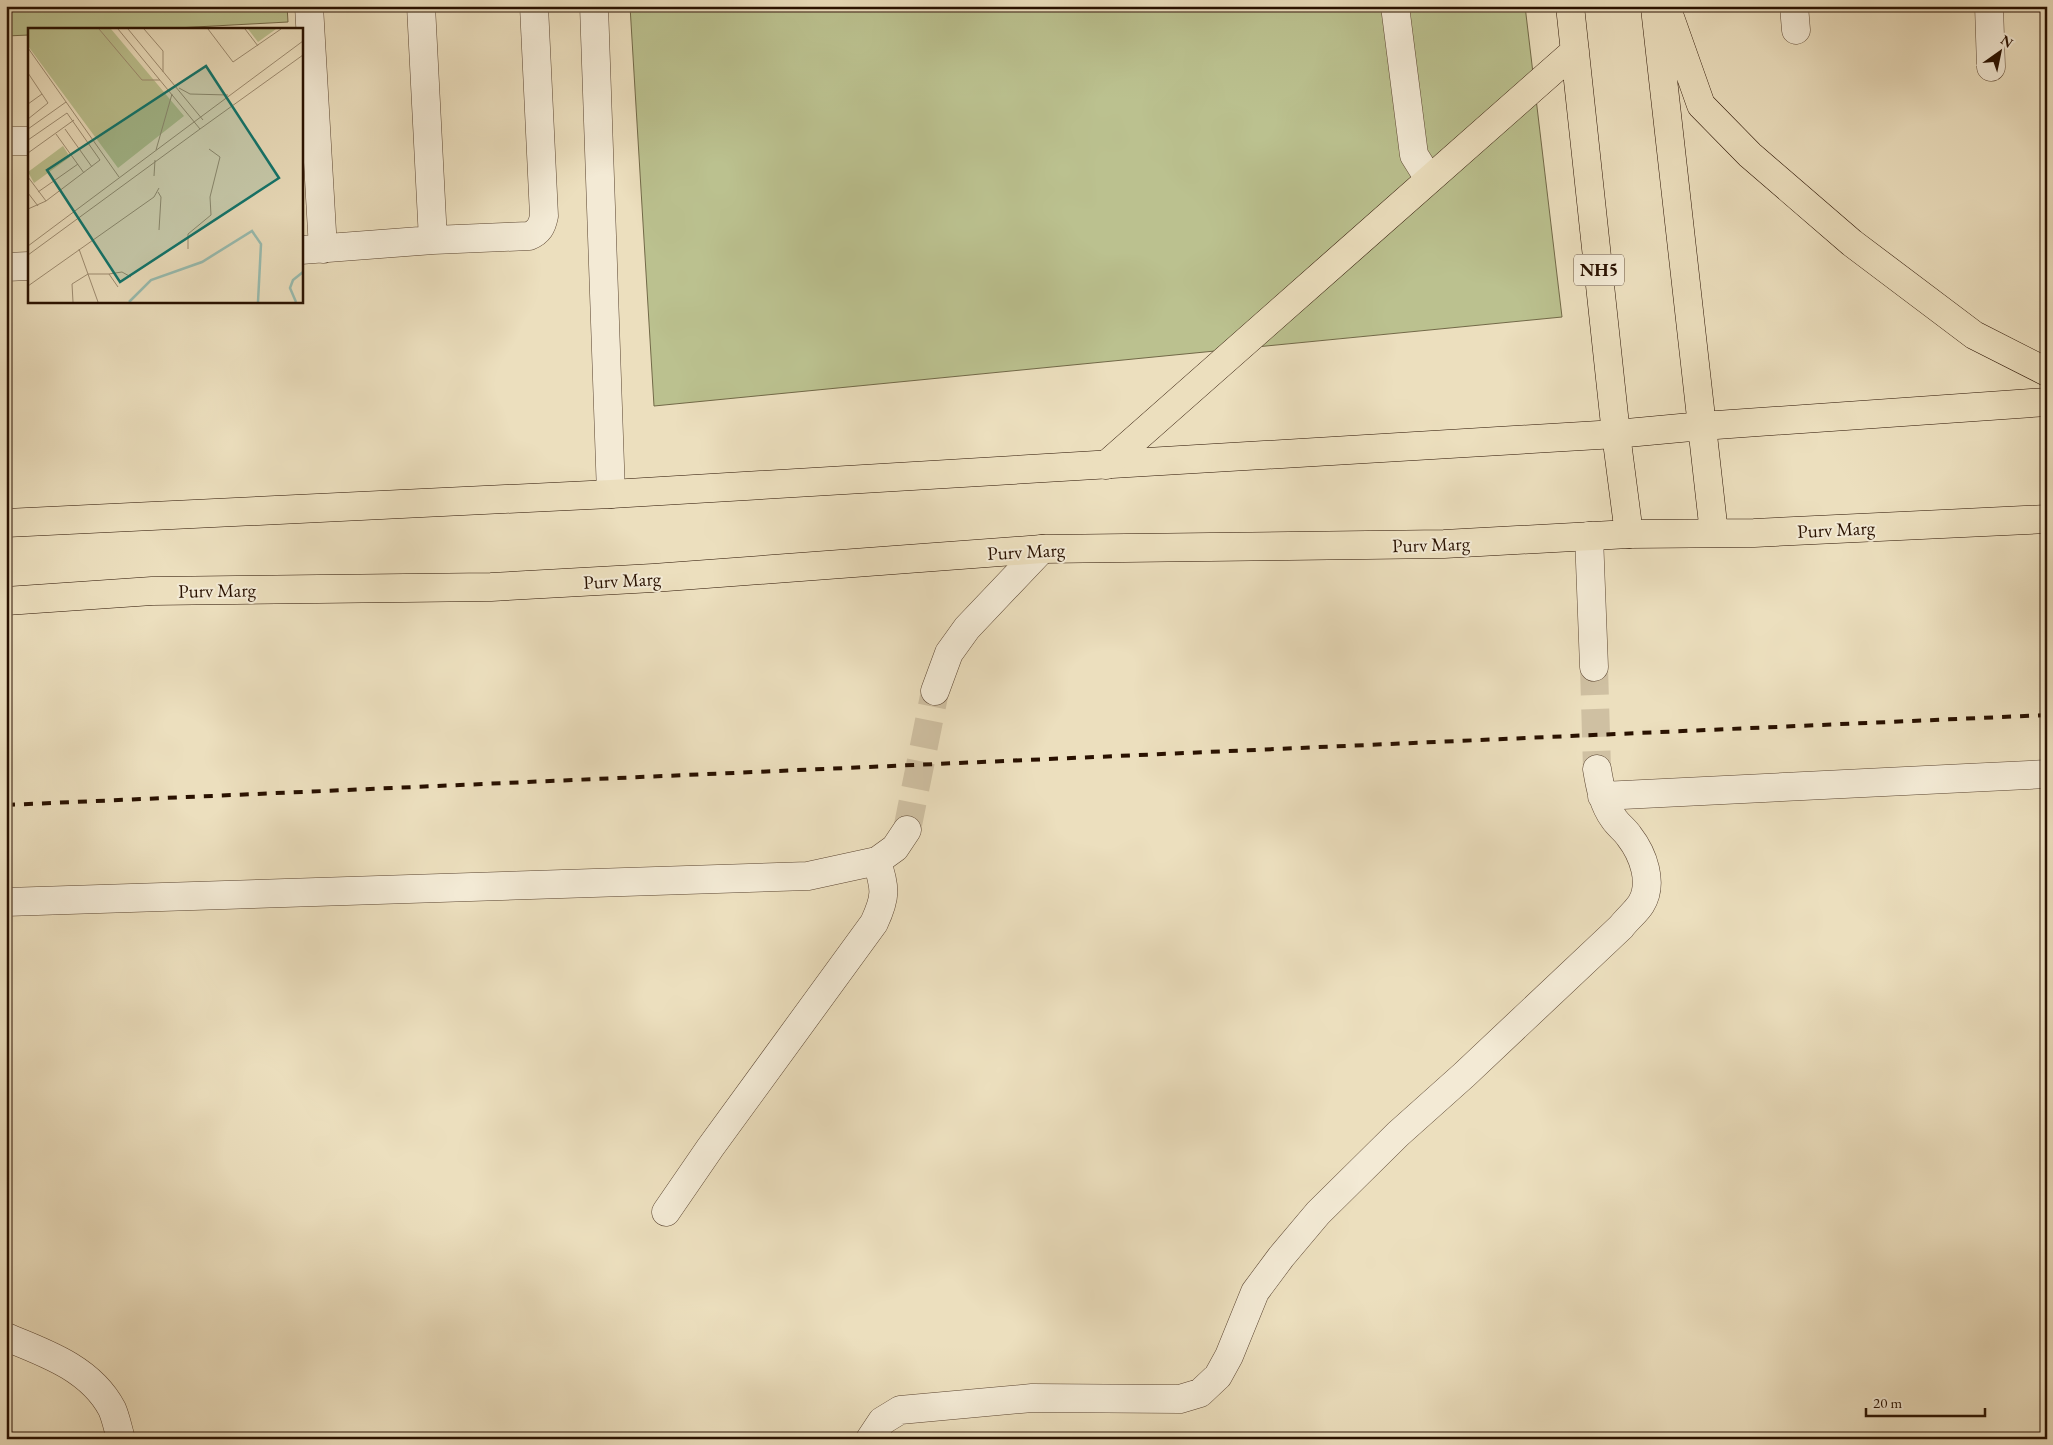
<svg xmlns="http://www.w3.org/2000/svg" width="2053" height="1445" font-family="'EB Garamond',serif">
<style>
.green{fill:#bbc18f;stroke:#726948}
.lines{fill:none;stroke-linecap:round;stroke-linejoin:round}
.minor-tunnel{stroke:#cfc0a2;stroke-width:28;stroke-dasharray:28 14;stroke-linecap:butt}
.minor-casing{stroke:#5a4430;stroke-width:29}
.major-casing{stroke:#291100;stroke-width:29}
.highway-casing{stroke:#291100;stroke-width:29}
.minor{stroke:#f3ead5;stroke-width:28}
.major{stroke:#ecdfbe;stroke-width:28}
.highway{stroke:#ecdfbe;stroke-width:28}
.rail{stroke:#291100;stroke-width:4;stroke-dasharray:9 9;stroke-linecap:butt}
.labels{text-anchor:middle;stroke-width:4;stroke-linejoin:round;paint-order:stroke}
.shield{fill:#f3ead5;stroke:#665240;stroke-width:1}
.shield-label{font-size:18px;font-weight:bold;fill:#291100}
.street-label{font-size:19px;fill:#291100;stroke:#f3ead5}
.inset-river{fill:none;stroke:#99bdb1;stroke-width:2.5}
.inset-road{fill:none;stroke:#9e8d72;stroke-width:1}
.view{fill:#0f766e;fill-opacity:0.15;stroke:#0f766e;stroke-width:2.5}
.inset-edge{fill:none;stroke:#291100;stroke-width:2.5}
</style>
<rect width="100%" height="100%" fill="#ecdfbe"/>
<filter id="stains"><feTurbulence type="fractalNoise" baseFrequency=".004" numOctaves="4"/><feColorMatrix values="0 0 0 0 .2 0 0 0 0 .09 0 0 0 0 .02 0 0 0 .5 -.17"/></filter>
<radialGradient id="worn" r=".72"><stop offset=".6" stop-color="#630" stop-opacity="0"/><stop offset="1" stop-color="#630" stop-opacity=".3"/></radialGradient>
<!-- green -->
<path class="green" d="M6 6H287L288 22 158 29H29V35L6 36Z
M630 6H1525L1562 317 654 406Z"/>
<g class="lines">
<!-- minor-tunnel -->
<path class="minor-tunnel" d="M1594 667 1597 769
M907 830 935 691"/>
<defs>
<path id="minor" d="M309 6 323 249
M421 6 433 240
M594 6 611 494
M1395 6 1414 155 1429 179
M1794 6 1796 30
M1989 6 1991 67
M6 141H29
M301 250 433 240 529 236C539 232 542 226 544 216L534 6
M6 267 29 266
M1589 536 1594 667
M935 691 949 653 967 628 1042 549
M1602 796 2047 774
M6 902 808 876 877 861 895 848 907 830
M666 1212 710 1148 874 923C887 895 885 889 877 861
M6 1337C46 1353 91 1369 112 1409 116 1418 118 1429 121 1439
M870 1439 882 1421 900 1410 1032 1398 1180 1399 1200 1393 1218 1376 1229 1356 1255 1292 1281 1257 1318 1213 1398 1134 1464 1075 1621 927C1627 919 1636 912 1641 904 1654 883 1643 854 1629 836 1625 830 1618 825 1614 819 1603 804 1600 787 1597 769"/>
<path id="major" d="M6 523 611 494 1616 434
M6 601 152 591 491 587 653 578 1042 549 1444 544 1629 534"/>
<path id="highway" d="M1570 6 1616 434 1629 534 1754 533 2047 519
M1666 6 1701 105 1750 155 1852 243 1974 335 2047 372
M1655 8 1714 533
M1616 434 1702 426 2047 402
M1106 465 1575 51"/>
</defs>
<!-- minor casing -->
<use href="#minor" class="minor-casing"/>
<!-- major casing -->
<use href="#major" class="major-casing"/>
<!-- highway casing -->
<use href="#highway" class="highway-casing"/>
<!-- minor -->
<use href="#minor" class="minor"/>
<!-- major -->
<use href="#major" class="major"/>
<!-- highway -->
<use href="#highway" class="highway"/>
<!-- rail -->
<path class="rail" d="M6 805 2047 715"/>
</g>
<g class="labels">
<!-- shield labels -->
<rect class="shield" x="1574" y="254.5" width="50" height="31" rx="4"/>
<g class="shield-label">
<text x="1599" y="276">NH5</text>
</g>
<!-- street labels -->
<g class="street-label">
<text transform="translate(1836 529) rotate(-3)" y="7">Purv Marg</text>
<text transform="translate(1431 544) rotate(-2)" y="7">Purv Marg</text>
<text transform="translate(1026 551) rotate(-3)" y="7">Purv Marg</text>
<text transform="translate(622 580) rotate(-3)" y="7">Purv Marg</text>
<text transform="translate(217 590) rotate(-1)" y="7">Purv Marg</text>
</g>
</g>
<!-- overview -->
<g transform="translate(28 28)">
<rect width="275" height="275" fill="#ecdfbe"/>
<path d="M0 1H83L156 88 90 140 0 18ZM220 1H248L230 14ZM35 118 42 129 6 155 0 144Z" fill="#bbc18f"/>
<path class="inset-river" d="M101 274 123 252 174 234 224 203 233 216 230 274M268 274 262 260 265 252 275 244"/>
<path class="inset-road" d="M71 1 114 52H132M90 1 172 101 275 27M100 1 175 92M116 1 135 23V44M180 1 205 34 253 1M217 1 230 18M0 20 91 149M0 45 20 75 0 91M151 60 162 66 200 67M0 76 14 66M166 94 275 13M0 101 38 74M37 101 64 139M28 106 56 145M0 112 39 85 72 132 18 173 0 149M128 122 144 66M0 125 46 92M126 148 127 132M10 164 50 136M130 164 133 169 131 202M0 165 10 178M0 181 18 173M0 218 166 94M51 221 70 274M160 221V206L183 187 182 169 192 129 181 121M0 227 172 101M81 246 94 244 103 249M0 258 126 169 131 160M45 274 44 256 60 246H81L90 259"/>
<path class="view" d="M178 38 251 150 92 254 19 142Z"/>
<rect width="275" height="275" class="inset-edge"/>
</g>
<!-- margin -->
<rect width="2053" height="1445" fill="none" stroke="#ecdfbe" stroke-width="25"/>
<rect x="8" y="8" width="2038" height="1430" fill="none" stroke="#291100" stroke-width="2.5"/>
<rect x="12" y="12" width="2028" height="1420" fill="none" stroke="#291100"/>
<!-- north arrow -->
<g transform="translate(2000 52) rotate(33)" stroke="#f3ead5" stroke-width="4" paint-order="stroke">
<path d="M0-4L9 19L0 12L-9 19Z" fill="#291100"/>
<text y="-8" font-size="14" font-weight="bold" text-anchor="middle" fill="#291100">N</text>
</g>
<!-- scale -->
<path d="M1866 1408v8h119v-8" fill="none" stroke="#291100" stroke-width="2.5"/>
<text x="1873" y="1408" font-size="15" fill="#291100" stroke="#f3ead5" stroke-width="4" paint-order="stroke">20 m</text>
<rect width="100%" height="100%" filter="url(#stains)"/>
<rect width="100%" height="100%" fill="url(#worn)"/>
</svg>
